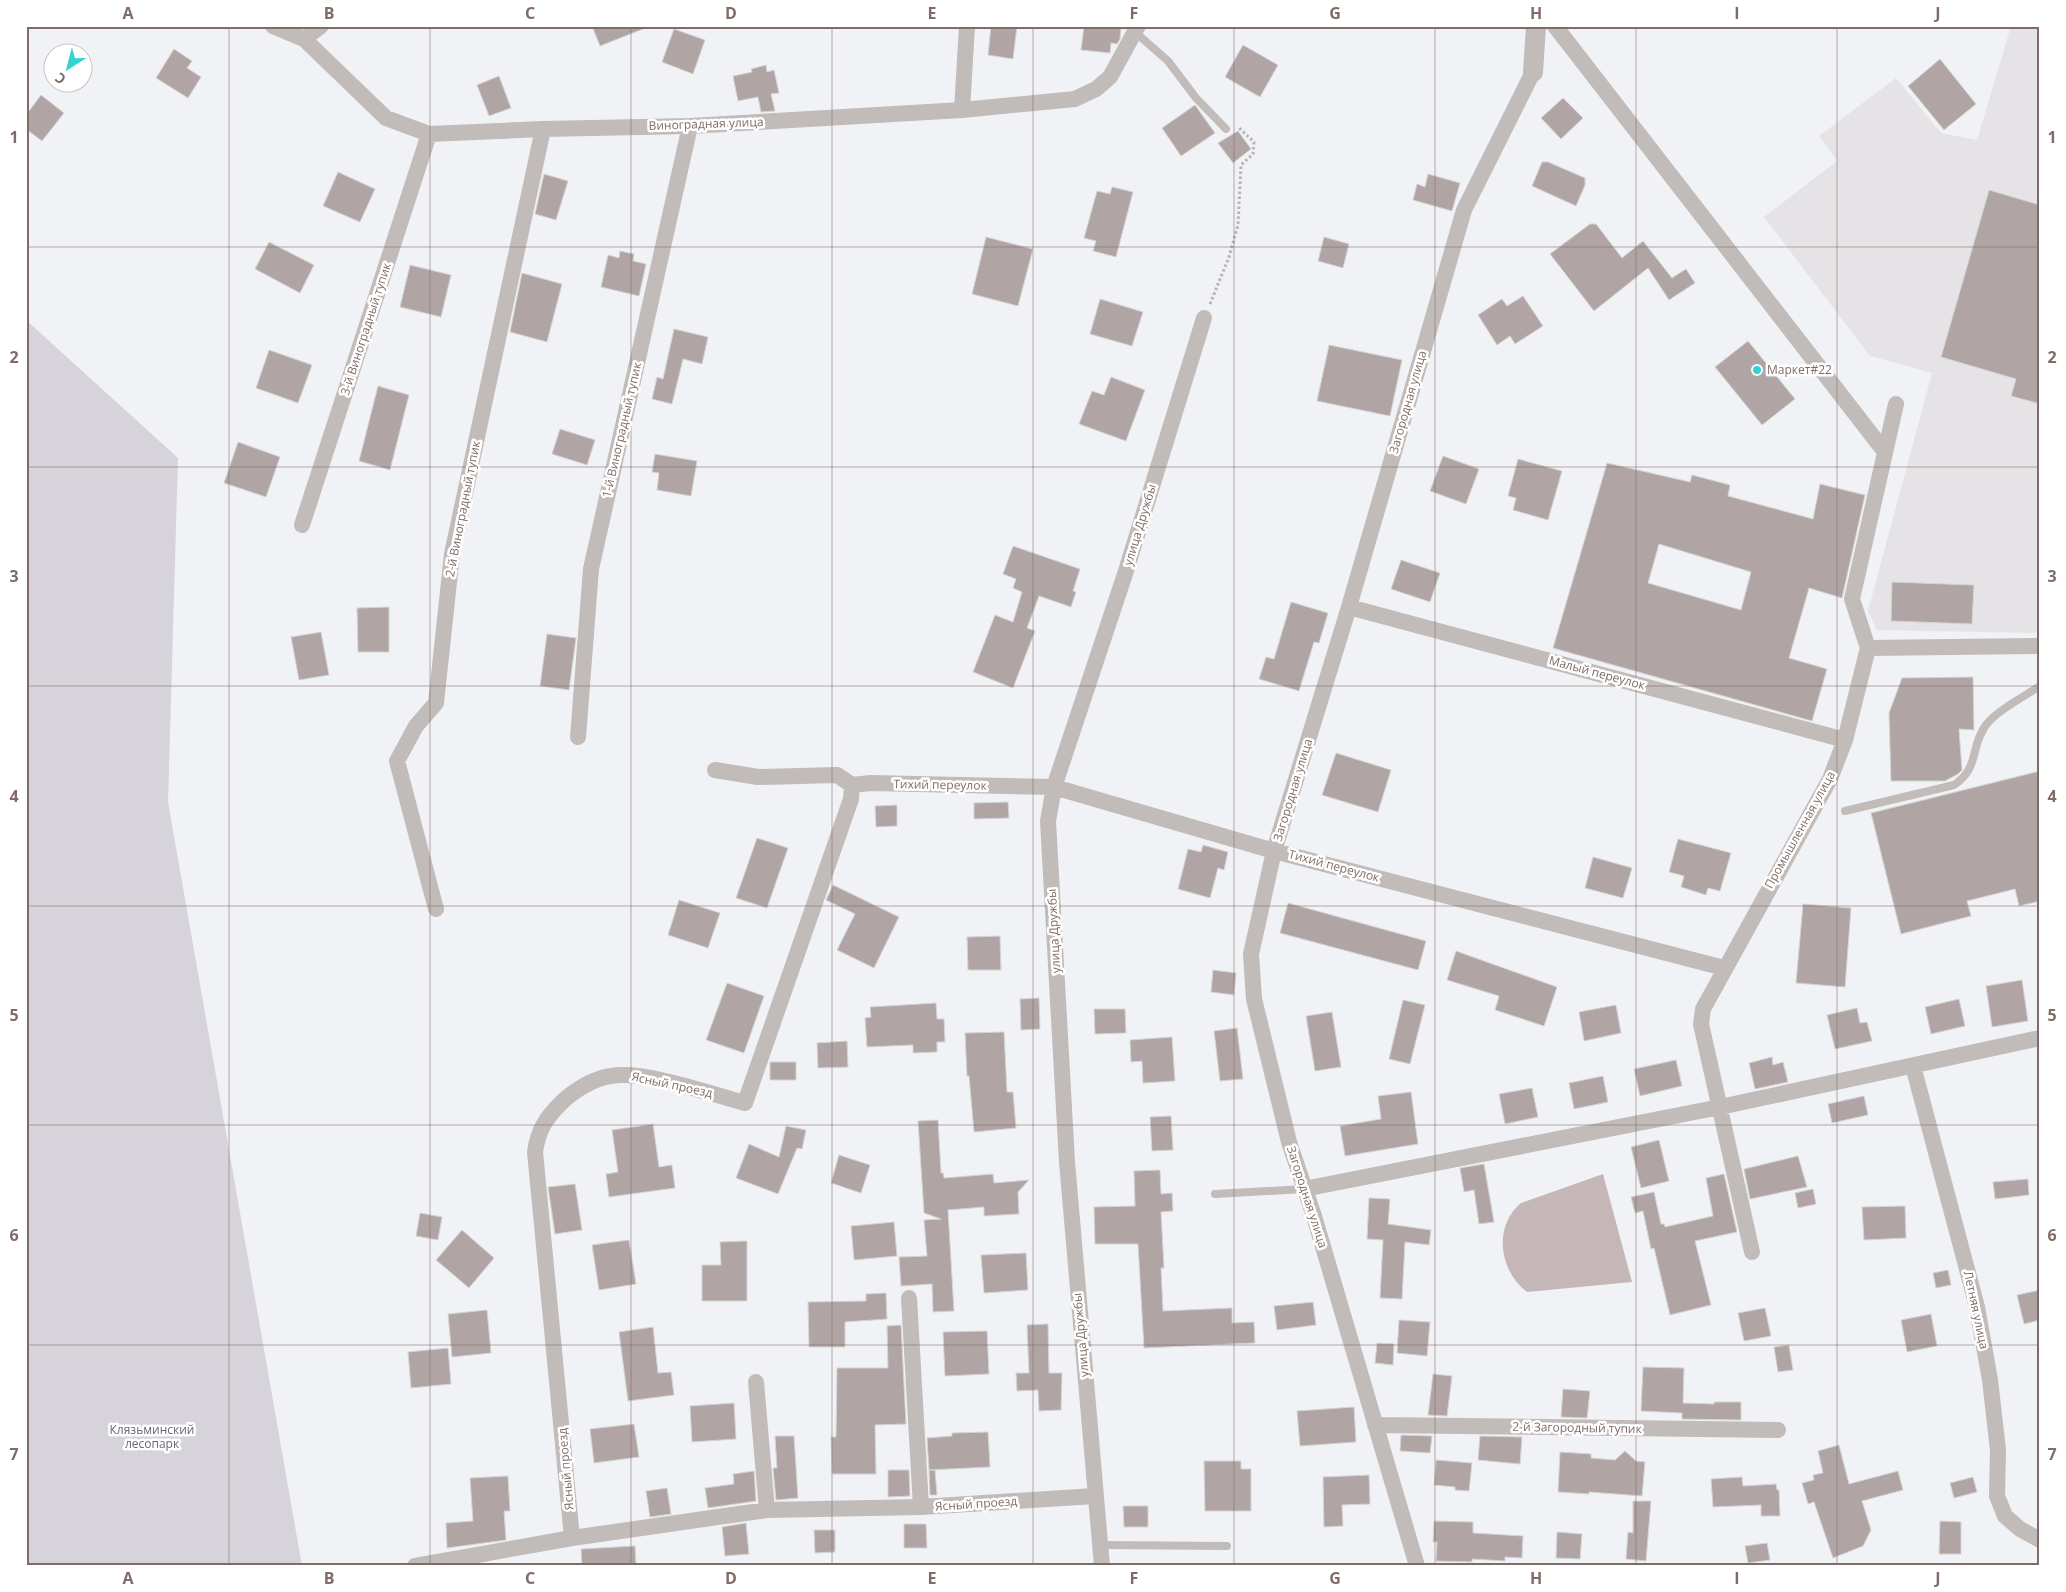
<svg xmlns="http://www.w3.org/2000/svg" width="2066" height="1592" font-family="'Open Sans',sans-serif">
<style>
.built{fill:#e5e3e5}
.green{fill:#d6d3db}
.water{fill:#c5b7b7}
.building{fill:#b0a5a4;stroke:#d4d4d6;fill-rule:evenodd}
.lines{fill:none;stroke-linecap:round;stroke-linejoin:round}
.path{stroke:#b8b3b2;stroke-width:3;stroke-dasharray:2.5 2.5;stroke-linecap:butt}
.service{stroke:#c1bbb9;stroke-width:8}
.minor{stroke:#c1bbb9;stroke-width:16}
.tertiary{stroke:#c1bbb9;stroke-width:20}
.grid{fill:none;stroke:#806c66;stroke-width:1;stroke-opacity:0.55}
.poi-dot{fill:#33d3d3;stroke:#fff;stroke-width:2}
.labels{text-anchor:middle;stroke-width:5;stroke-linejoin:round;paint-order:stroke}
.street-label{font-size:12px;fill:#806c66;stroke:#fff}
.poi-label{font-size:12px;fill:#806c66;stroke:#fff;text-anchor:start}
.park-label{font-size:12px;fill:#6f6478;stroke:#fff}
.neatline{fill:none;stroke:#806c66;stroke-width:2}
.grid-label{font-size:16px;text-anchor:middle;font-weight:bold;fill:#806c66}
</style>
<rect width="100%" height="100%" fill="#f1f2f5"/>
<!-- built -->
<path class="built" d="M2011 26H2040V633L1877 630 1868 611 1932 373 1870 356 1764 217 1837 161 1819 136 1896 78 1941 133 1977 140Z"/>
<!-- green -->
<path class="green" d="M26 320 178 458 168 802 302 1566H26Z"/>
<!-- water -->
<path class="water" d="M1603 1174 1632 1282 1527 1292C1499 1271 1493 1226 1521 1203Z"/>
<!-- building -->
<path class="building" d="M592 26H648V27L600 46Z
M991 26H1017L1013 59 988 55Z
M1084 26 1121 28 1120 39 1117 44 1111 43 1110 53 1081 50Z
M674 29 705 40 693 74 662 62Z
M1243 45 1278 65 1260 97 1225 77Z
M174 49 192 61 187 68 201 77 188 98 156 78Z
M1940 59 1976 104 1944 130 1908 86Z
M766 65 767 72 774 70 779 93 771 94 775 111 761 112 758 97 738 101 733 76 752 72 751 69Z
M499 76 511 108 489 116 477 85Z
M41 95 64 113 42 141 26 129V115Z
M1563 98 1583 118 1561 139 1541 118Z
M1195 105 1215 133 1181 156 1162 128Z
M1238 131 1251 149 1233 163 1218 143Z
M1542 162H1548L1585 178V185L1576 206 1532 186Z
M338 172 375 189 360 222 323 206Z
M544 174 568 181 556 220 535 214Z
M1428 174 1460 183 1452 211 1413 200 1417 184 1425 187Z
M1112 187 1133 192 1116 257 1093 251 1096 241 1084 238 1097 191 1110 194Z
M1989 190 2040 205V404L2011 396 2016 379 1941 357Z
M1590 224H1596L1622 258 1643 241 1672 278 1686 269 1695 283 1669 300 1648 268 1594 311 1550 254Z
M986 237 1033 249 1018 306 972 294Z
M1324 237 1349 244 1343 268 1318 261Z
M269 242 314 265 300 293 255 269Z
M620 251 634 254 633 261 646 264 639 296 601 287 608 255 619 258Z
M410 265 451 275 441 317 400 307Z
M522 273 562 284 547 342 510 332Z
M1523 296 1543 326 1515 344 1510 336 1497 345 1478 315 1502 299 1507 306Z
M1100 299 1143 312 1132 346 1090 334Z
M674 329 708 337 702 364 683 359 672 404 652 399 657 377 663 379Z
M1748 341 1795 399 1762 425 1715 367Z
M1329 345 1402 360 1390 416 1317 401Z
M269 350 312 365 298 403 256 388Z
M1111 377 1145 390 1126 441 1079 424 1092 391 1104 395Z
M378 386 409 395 390 470 359 461Z
M560 429 595 440 587 465 552 454Z
M238 442 280 457 266 497 224 483Z
M655 454 697 461 691 496 657 490 659 473 652 472Z
M1443 456 1479 469 1466 504 1430 491Z
M1518 459 1562 471 1548 520 1513 510 1516 498 1508 496Z
M1607 463 1690 482 1692 475 1730 485 1728 496 1813 519 1820 484 1865 495 1842 598 1809 588 1789 658 1827 669 1812 721 1553 648ZM1659 544 1751 572 1741 610 1648 583Z
M1013 546 1080 569 1073 591 1076 592 1071 607 1039 596 1027 628 1035 631 1013 688 973 672 995 615 1013 622 1022 592 1013 588 1016 579 1003 574Z
M1401 560 1440 573 1430 602 1391 589Z
M1892 582 1974 585 1972 624 1891 621Z
M1291 602 1328 613 1319 643 1314 642 1299 691 1259 679 1266 657 1274 659Z
M389 607V652H358L357 608Z
M321 632 329 675 299 680 291 637Z
M547 634 576 638 569 690 540 686Z
M1973 677 1974 730 1959 729 1962 770 1958 774 1945 781H1891L1889 713 1902 678Z
M1336 753 1391 770 1378 812 1322 795Z
M2040 771V901L2019 906 2015 889 1967 901 1971 916 1901 934 1871 813Z
M1008 802 1009 818 974 819V803Z
M897 805V826L876 827 875 806Z
M757 838 788 848 767 908 736 898Z
M1678 839 1731 853 1720 891 1708 888 1706 895 1681 887 1684 876 1669 872Z
M1203 845 1228 852 1224 870 1218 868 1210 898 1178 889 1188 849 1201 852Z
M1593 857 1632 868 1623 898 1585 888Z
M833 885 899 917 874 968 837 950 855 914 826 900Z
M679 900 720 913 708 948 668 935Z
M1288 903 1426 941 1418 970 1280 933Z
M1803 904 1851 908 1845 987 1796 983Z
M1000 936 1001 970H968L967 937Z
M1456 951 1557 987 1544 1026 1495 1010 1499 996 1447 980Z
M1213 970 1236 973 1234 995 1211 992Z
M2022 980 2028 1021 1992 1027 1986 986Z
M727 983 764 996 744 1053 706 1040Z
M1039 998 1040 1029 1021 1030 1020 999Z
M1959 999 1965 1026 1931 1034 1925 1007Z
M1403 1000 1425 1005 1410 1064 1389 1059Z
M936 1003 937 1019H944L945 1042H937V1052L913 1053V1045L867 1047 865 1018 871 1017 870 1007Z
M1616 1005 1621 1033 1584 1041 1579 1012Z
M1857 1008 1860 1023 1867 1022 1872 1041 1835 1049 1827 1015Z
M1094 1009H1125L1126 1033 1095 1034Z
M1332 1012 1341 1067 1315 1071 1306 1016Z
M1237 1028 1243 1079 1220 1081 1214 1031Z
M1004 1032 1007 1092H1013L1016 1128 974 1132 969 1076H967L965 1033Z
M1172 1037 1175 1081 1143 1083 1142 1061 1131 1062 1130 1040Z
M847 1041 848 1067 818 1068 817 1043Z
M1772 1057 1773 1065 1783 1062 1788 1082 1755 1089 1749 1063Z
M1676 1060 1682 1086 1640 1096 1634 1069Z
M770 1062H796V1080H770Z
M1603 1076 1608 1102 1574 1109 1569 1083Z
M1532 1088 1538 1117 1505 1124 1499 1094Z
M1411 1092 1418 1144 1345 1156 1340 1126 1381 1119 1378 1096Z
M1864 1096 1868 1115 1832 1123 1828 1104Z
M1171 1116 1173 1150 1152 1151 1150 1117Z
M938 1120 941 1173H943L944 1178 993 1174 994 1183 1029 1180 1018 1192 1019 1214 984 1216V1207L948 1210 954 1311 933 1312 932 1284 901 1286 899 1257 927 1256 924 1220 941 1219 924 1213 918 1121Z
M653 1124 659 1167 672 1165 675 1188 609 1197 606 1174 618 1172 612 1130Z
M786 1126 806 1130 802 1149 797 1148 778 1194 736 1178 749 1144 779 1157Z
M1659 1140 1669 1181 1641 1188 1631 1147Z
M839 1155 870 1165 861 1193 831 1183Z
M1798 1156 1807 1187 1750 1199 1744 1169Z
M1484 1164 1494 1222 1479 1224 1474 1190 1464 1192 1460 1168Z
M1160 1170 1161 1194 1172 1193 1173 1211 1161 1212 1164 1268H1161L1163 1311 1232 1308V1323L1254 1322 1255 1343 1144 1348 1138 1244H1095L1094 1207 1135 1206 1134 1171Z
M1724 1174 1737 1232 1695 1241 1711 1305 1670 1315 1654 1248 1651 1249 1643 1211 1635 1213 1631 1197 1654 1192 1661 1224H1664L1665 1227 1713 1216 1706 1178Z
M2028 1179 2029 1195 1995 1199 1993 1182Z
M575 1184 582 1230 555 1234 548 1187Z
M1813 1189 1816 1204 1798 1208 1795 1193Z
M1369 1198 1390 1199 1388 1224 1431 1230 1429 1245 1405 1242 1402 1299 1380 1298 1383 1240 1367 1239Z
M1905 1206 1906 1238 1864 1240 1862 1207Z
M420 1213 442 1217 438 1240 416 1236Z
M894 1222 897 1256 854 1260 851 1226Z
M462 1230 494 1258 469 1288 436 1260Z
M629 1240 636 1284 599 1290 592 1245Z
M747 1241V1301H702V1265H721L720 1242Z
M1026 1253 1028 1290 984 1293 981 1255Z
M1948 1270 1951 1285 1936 1288 1933 1273Z
M2040 1290V1320L2024 1324 2017 1295Z
M886 1293 887 1319 845 1322V1347H809L808 1302 866 1301V1294Z
M1313 1302 1316 1325 1277 1330 1274 1306Z
M1765 1308 1771 1336 1744 1341 1738 1313Z
M487 1310 491 1353 452 1357 448 1314Z
M1931 1314 1937 1346 1907 1352 1901 1320Z
M1399 1320 1430 1322 1427 1356 1397 1353Z
M1048 1324 1049 1373H1062L1061 1410 1039 1411 1038 1390 1017 1391 1016 1373H1029L1027 1325Z
M901 1325 906 1424 875 1425 876 1474H832L831 1437H836L837 1368H888L887 1326Z
M653 1327 658 1373 671 1372 674 1395 628 1401 619 1332Z
M987 1331 989 1374 945 1376 943 1332Z
M1377 1343 1394 1344 1393 1365 1375 1363Z
M1789 1345 1793 1370 1778 1372 1774 1347Z
M448 1348 451 1384 411 1388 408 1352Z
M1643 1367 1684 1368 1683 1403 1714 1404V1402H1741V1420L1682 1419V1413L1641 1411Z
M1433 1374 1452 1376 1447 1416 1428 1415Z
M1563 1389 1590 1391 1587 1418 1561 1417Z
M734 1403 736 1439 692 1442 690 1406Z
M1354 1407 1356 1442 1300 1446 1297 1411Z
M634 1424 639 1457 594 1463 590 1429Z
M988 1432 990 1467 929 1470 927 1438 952 1436V1433Z
M1401 1435 1432 1436 1430 1453 1400 1451Z
M775 1436H794L798 1498 776 1500 773 1468H777Z
M1480 1436 1522 1437 1520 1464 1478 1460Z
M1839 1445 1849 1484 1898 1471 1903 1490 1862 1501 1871 1530 1863 1546 1833 1558 1814 1502 1808 1504 1802 1483 1814 1480 1813 1475 1823 1473 1818 1451Z
M1625 1451 1636 1461 1645 1462 1642 1496 1589 1492V1494L1558 1492 1560 1452 1591 1454V1458L1615 1460Z
M1436 1460 1472 1463 1469 1491 1455 1490V1487L1434 1485Z
M1204 1461H1241V1469H1251V1511H1205Z
M888 1470H909L910 1496 888 1497Z
M929 1470H935L937 1495H930Z
M754 1471 756 1501 708 1508 705 1488 734 1484 733 1474Z
M1369 1475 1370 1504 1342 1505 1343 1526 1324 1527 1323 1477Z
M508 1476 510 1511H504L506 1540 447 1548 446 1523 473 1521 470 1478Z
M1742 1477 1743 1486 1776 1484 1777 1490H1779L1780 1516H1761V1505L1713 1507 1711 1479Z
M1973 1477 1977 1492 1954 1498 1950 1483Z
M667 1488 671 1514 650 1517 646 1491Z
M1633 1501H1651L1646 1561 1626 1559 1628 1532 1633 1533Z
M1123 1506H1148V1527H1124Z
M1434 1521 1473 1522V1533L1523 1536 1522 1558 1505 1557V1561L1472 1559V1562L1436 1561 1437 1542H1433Z
M1940 1521 1961 1522V1554H1939Z
M746 1523 749 1554 725 1556 722 1527Z
M904 1524H926L927 1548H904Z
M814 1530H835V1552L815 1553Z
M1557 1532 1582 1534 1580 1559 1556 1558Z
M1767 1543 1770 1560 1748 1563 1745 1546Z
M635 1546 636 1566H582L581 1549Z"/>
<g class="lines">
<!-- path -->
<path class="path" d="M1210 304 1229 257 1238 225 1241 165 1253 154 1254 142 1238 127"/>
<!-- service -->
<path class="service" d="M1135 32 1168 61 1196 98 1226 129
M1845 811 1954 785C1980 768 1970 746 1986 725 1996 711 2025 696 2040 686
M1215 1194 1304 1189
M1100 1545 1227 1546"/>
<!-- minor -->
<path class="minor" d="M273 26 304 39 386 118 429 134 543 129 690 126 962 110 1075 99 1096 89 1110 77 1138 26
M1555 26 1885 452
M304 39 321 26
M962 110 967 26
M302 525 429 134
M1349 607 1845 740
M1868 648 1852 599 1896 404
M1868 648 2040 646
M578 737 591 569 690 126
M715 770 758 777 837 775 852 785 851 799 745 1103C711 1094 644 1070 611 1076 594 1078 573 1091 561 1103 546 1118 538 1130 535 1152L572 1538 767 1510 921 1507 1095 1496
M852 785 871 783 1054 787 1274 851 1724 968
M436 909 397 761 416 726 436 703 452 554 543 129
M1913 1066 1977 1307 1990 1380 1998 1450 1997 1496 2005 1516 2020 1529 2040 1540
M1304 1189 1720 1107 2040 1038
M1752 1252 1701 1024 1703 1009 1830 779 1845 740 1868 648
M909 1298 921 1507
M756 1382 767 1510
M1375 1425 1778 1430
M415 1566 572 1538
M1102 1566 1067 1162 1048 821 1054 787 1125 574 1204 318
M1417 1566 1314 1216 1289 1142 1254 999 1251 954 1274 851 1349 607 1464 210 1533 72"/>
<!-- tertiary -->
<path class="tertiary" d="M1533 72 1536 26"/>
</g>
<!-- grid -->
<path class="grid" d="M229 26V1566M430 26V1566M631 26V1566M832 26V1566M1033 26V1566M1234 26V1566M1435 26V1566M1636 26V1566M1837 26V1566M26 247H2040M26 467H2040M26 686H2040M26 906H2040M26 1125H2040M26 1345H2040"/>
<!-- markers -->
<circle class="poi-dot" cx="1757" cy="370" r="5"/>
<g class="labels">
<!-- street labels -->
<g class="street-label">
<text transform="translate(706 124) rotate(-2)" y="4">Виноградная улица</text>
<text transform="translate(366 329) rotate(-72)" y="4">3-й Виноградный тупик</text>
<text transform="translate(1408 402) rotate(-74)" y="4">Загородная улица</text>
<text transform="translate(622 430) rotate(-77)" y="4">1-й Виноградный тупик</text>
<text transform="translate(463 509) rotate(-79)" y="4">2-й Виноградный тупик</text>
<text transform="translate(1140 525) rotate(-73)" y="4">улица Дружбы</text>
<text transform="translate(1597 673) rotate(15)" y="4">Малый переулок</text>
<text transform="translate(940 785) rotate(1)" y="4">Тихий переулок</text>
<text transform="translate(1293 790) rotate(-73)" y="4">Загородная улица</text>
<text transform="translate(1800 830) rotate(-61)" y="4">Промышленная улица</text>
<text transform="translate(1334 866) rotate(15)" y="4">Тихий переулок</text>
<text transform="translate(1054 931) rotate(-93)" y="4">улица Дружбы</text>
<text transform="translate(672 1085) rotate(12)" y="4">Ясный проезд</text>
<text transform="translate(1307 1197) rotate(72)" y="4">Загородная улица</text>
<text transform="translate(1976 1310) rotate(78)" y="4">Летняя улица</text>
<text transform="translate(1081 1335) rotate(-95)" y="4">улица Дружбы</text>
<text transform="translate(1577 1428) rotate(1)" y="4">2-й Загородный тупик</text>
<text transform="translate(566 1469) rotate(-95)" y="4">Ясный проезд</text>
<text transform="translate(976 1504) rotate(-4)" y="4">Ясный проезд</text>
</g>
<!-- poi labels -->
<g class="poi-label">
<text x="1767" y="374">Маркет#22</text>
</g>
<!-- park labels -->
<g class="park-label">
<text x="152" y="1434">Клязьминский<tspan x="152" dy="14">лесопарк</tspan></text>
</g>
</g>
<!-- border -->
<rect width="2066" height="1592" fill="none" stroke="#ffffff" stroke-width="55"/>
<!-- north arrow -->
<g transform="translate(68 68) rotate(216)"><circle r="24" fill="#ffffff" stroke="#ccc4c2"/>
<path d="M0-4L9 19L0 12L-9 19Z" fill="#33d3d3"/>
<text y="-8" font-size="14" font-weight="bold" text-anchor="middle" fill="#806c66">С</text>
</g>
<rect x="28" y="28" width="2010" height="1536" class="neatline"/>
<g class="grid-label">
<text x="128" y="19">A</text>
<text x="329" y="19">B</text>
<text x="530" y="19">C</text>
<text x="731" y="19">D</text>
<text x="932" y="19">E</text>
<text x="1134" y="19">F</text>
<text x="1335" y="19">G</text>
<text x="1536" y="19">H</text>
<text x="1737" y="19">I</text>
<text x="1938" y="19">J</text>
<text x="14" y="143">1</text>
<text x="2052" y="143">1</text>
<text x="14" y="363">2</text>
<text x="2052" y="363">2</text>
<text x="14" y="582">3</text>
<text x="2052" y="582">3</text>
<text x="14" y="802">4</text>
<text x="2052" y="802">4</text>
<text x="14" y="1021">5</text>
<text x="2052" y="1021">5</text>
<text x="14" y="1241">6</text>
<text x="2052" y="1241">6</text>
<text x="14" y="1460">7</text>
<text x="2052" y="1460">7</text>
<text x="128" y="1584">A</text>
<text x="329" y="1584">B</text>
<text x="530" y="1584">C</text>
<text x="731" y="1584">D</text>
<text x="932" y="1584">E</text>
<text x="1134" y="1584">F</text>
<text x="1335" y="1584">G</text>
<text x="1536" y="1584">H</text>
<text x="1737" y="1584">I</text>
<text x="1938" y="1584">J</text>
</g>
</svg>
